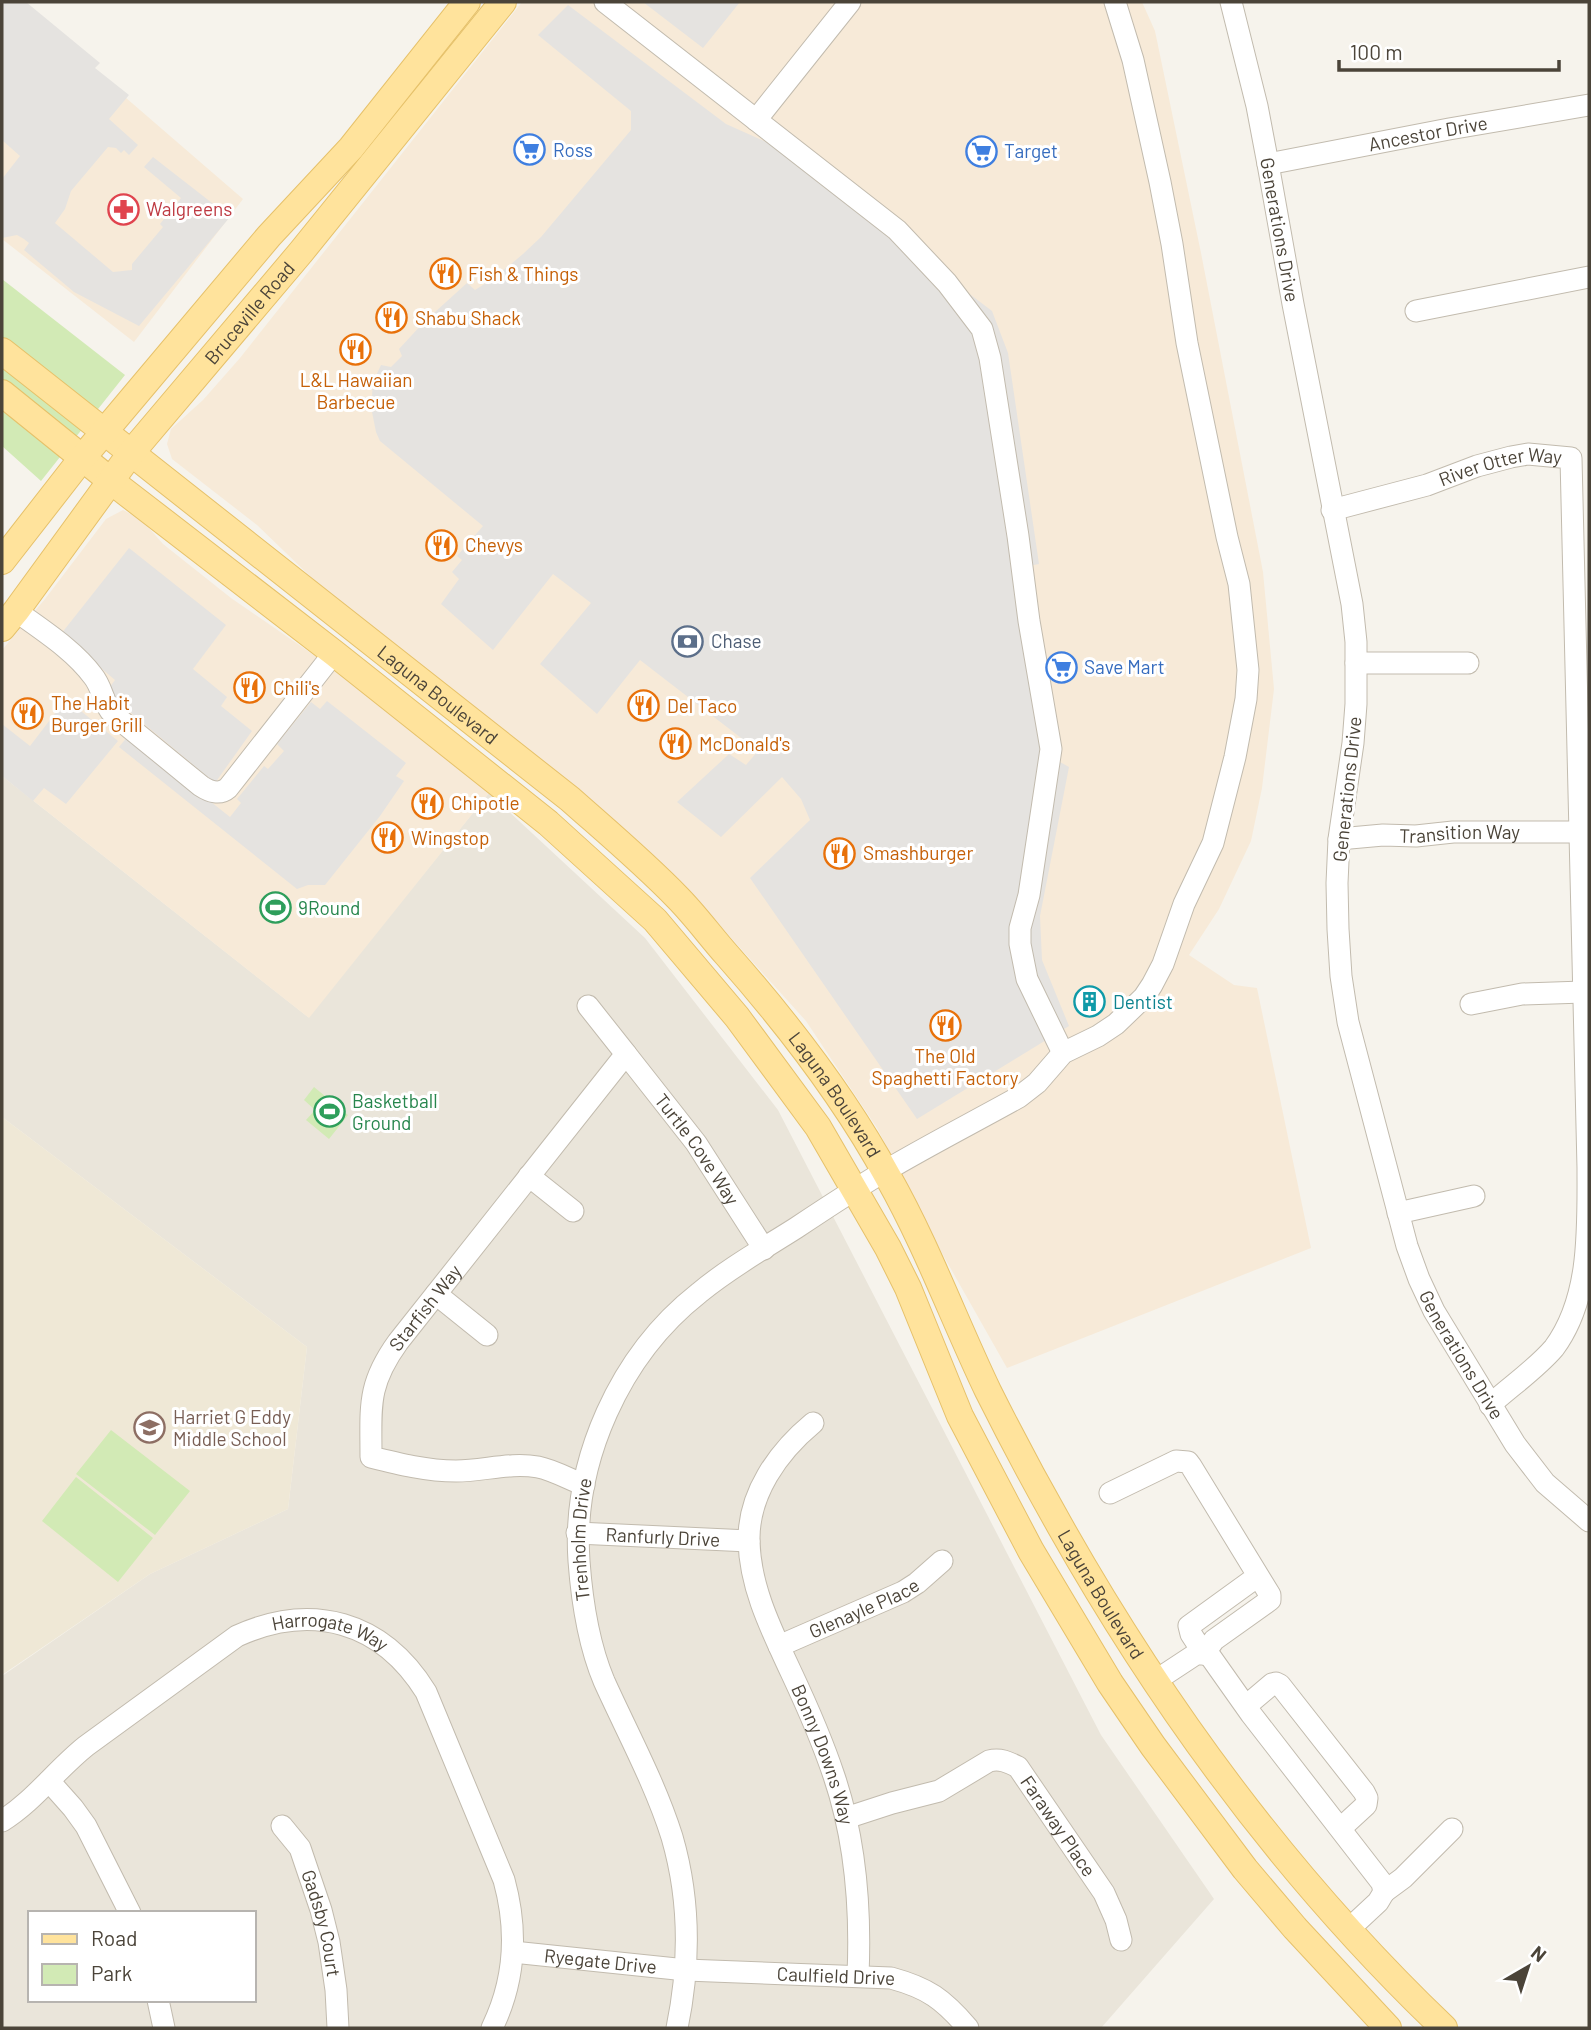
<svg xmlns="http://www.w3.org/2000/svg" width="1591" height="2030" font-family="Barlow,sans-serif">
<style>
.residential{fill:#eae5da;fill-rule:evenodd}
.commercial{fill:#f7ead8}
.education{fill:#efe8d6}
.green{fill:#d2eab5}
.parking{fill:#e5e3e0}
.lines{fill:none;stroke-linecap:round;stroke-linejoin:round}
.minor-casing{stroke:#c2bbae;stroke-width:23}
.major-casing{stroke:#e6c16a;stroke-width:28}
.minor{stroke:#fff;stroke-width:21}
.major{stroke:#ffe39c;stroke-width:26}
.labels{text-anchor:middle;stroke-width:6;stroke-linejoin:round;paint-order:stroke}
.street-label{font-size:19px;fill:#4b4439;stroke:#fff}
.shop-label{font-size:19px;fill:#366cbe;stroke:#fff;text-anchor:start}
.health-label{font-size:19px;fill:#be3a42;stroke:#fff;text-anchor:start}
.food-label{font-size:19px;fill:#c56008;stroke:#fff;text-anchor:start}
.service-label{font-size:19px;fill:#4e5e75;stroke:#fff;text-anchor:start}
.leisure-label{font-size:19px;fill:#27864d;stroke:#fff;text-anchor:start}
.culture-label{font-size:19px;fill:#0d838f;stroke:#fff;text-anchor:start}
.education-label{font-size:19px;fill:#785e54;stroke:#fff;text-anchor:start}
</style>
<rect width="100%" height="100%" fill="#f6f3ec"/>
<!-- residential -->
<path class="residential" d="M2 776 308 1017 489 793 645 938 778 1110 1101 1735 1214 1899 1101 2028H2V1676L150 1574 288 1509 307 1347 2 1117ZM30 1913H254V2000H30Z"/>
<!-- commercial -->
<path class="commercial" d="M2 2H15L243 199 134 342 2 239Z
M522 2H1142L1155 31 1201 253 1263 572 1274 689 1262 788 1251 841 1219 909 1189 955 1234 985 1257 988 1311 1248 1007 1368 943 1255 877 1128 806 1021 678 879 548 767 313 579 257 525 172 459 167 444 171 429 203 400 240 358Z
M123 510 142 520 163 544 231 598 318 658 489 793 309 1018 2 776V650L45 599 106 519Z"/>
<!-- education -->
<path class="education" d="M2 1117 307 1347 288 1509 150 1574 2 1675Z"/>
<!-- green -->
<path class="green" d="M2 279 125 375 41 481 2 446Z
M314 1087 348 1115 329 1139 306 1120 315 1110 304 1100Z
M111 1430 190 1491 155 1535 76 1474Z
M76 1477 153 1538 118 1582 42 1521Z"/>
<!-- parking -->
<path class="parking" d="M2 2H26L100 63 95 68 129 95 109 119 138 145 129 155 124 150 121 153 116 148 108 147 71 191 65 209 55 223 113 272 132 270V264L163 227 160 224 181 198 144 167 153 157 230 217 139 326 74 292 24 250 29 243 24 239 17 235 2 238V179L20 156 2 140Z
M643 2H740L703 48Z
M568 5 726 124 775 146 992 311 1008 353 1039 564 1028 566 1060 762 1069 767 1040 916 1042 960 1069 1026 917 1119 750 878 810 820 801 799 782 777 721 837 677 802 729 754 746 765 758 751 640 660 597 714 540 664 591 603 553 574 493 650 441 604 459 579 452 572 462 560 457 556 483 526 380 441 376 432 372 412 382 408 380 398 372 396 373 382 381 365 391 367 402 356 399 349 424 322 467 283 475 290 494 278 523 254 541 237 631 130V111L538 35Z
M129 548 226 625 193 669 227 697 221 706 252 731 215 783 106 692 115 680 61 634Z
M66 699 118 741 66 804 44 788 33 801 2 776V724L30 746Z
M327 701 406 763 396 776 404 781 380 816 325 885H308L297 889 119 747 128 736 230 817 241 803 237 799 264 766 268 769 284 751 277 744 311 702 320 709Z"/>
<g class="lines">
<defs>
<g id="minor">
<path d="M605 2 897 230 947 283 982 329 990 358 1018 536 1029 621 1051 749 1029 895 1020 928V944L1027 979 1063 1053"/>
<path id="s1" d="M1231 2 1257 106 1268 164 1293 304 1352 604 1356 642V704L1353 743 1339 839 1337 883 1338 929 1341 976 1348 1022 1407 1246 1419 1279 1434 1311 1515 1444 1545 1483 1589 1521"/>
<path d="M756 120 850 2"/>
<path id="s2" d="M1268 164 1449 129 1589 105"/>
<path d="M1416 311 1589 277"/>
<path id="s3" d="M1332 510 1427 485 1477 466 1511 457 1528 454 1571 458 1588 1168C1588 1229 1591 1298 1554 1348 1536 1369 1511 1386 1490 1405"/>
<path d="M16 611C42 630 74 650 93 676 103 688 103 705 114 715L201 786C210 792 220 795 228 788L334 653"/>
<path d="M1356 663H1468"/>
<path id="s4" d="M1339 839 1383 835 1416 836 1453 832H1581"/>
<path d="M1471 1004 1522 994 1583 992"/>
<path id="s5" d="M626 1054 696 1143 764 1249"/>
<path d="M529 1176 573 1211"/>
<path d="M1398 1213 1474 1196"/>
<path d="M436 1294 487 1335"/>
<path id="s6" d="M813 1423C778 1452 748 1494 749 1541 750 1588 772 1631 791 1672 807 1706 822 1740 834 1776 856 1841 861 1907 858 1975"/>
<path id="s7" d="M584 1485C569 1479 553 1470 538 1467 510 1462 484 1471 456 1471 427 1471 399 1464 371 1457 371 1406 367 1385 398 1342L626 1054 588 1006"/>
<path d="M1110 1493 1176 1461 1188 1462 1191 1466 1270 1595V1600L1214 1640 1204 1654 1191 1634 1189 1626 1258 1576"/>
<path id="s8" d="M577 1533 749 1541"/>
<path id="s9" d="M779 1646 903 1592 917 1583 942 1561"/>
<path d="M1155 1681 1196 1654H1204L1210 1656 1251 1714 1382 1883 1384 1892 1378 1902 1349 1929"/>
<path d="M1246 1706 1272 1684 1276 1683 1280 1685 1364 1792 1367 1798 1366 1805 1341 1828"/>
<path d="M49 1781 73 1808 86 1826 130 1913"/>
<path id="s10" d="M846 1818 892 1803 939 1791 989 1761C1000 1758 1008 1762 1018 1767L1104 1893 1116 1920 1121 1940"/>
<path id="s11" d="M2 1821C34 1801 56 1770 86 1746L237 1636C312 1602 382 1621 426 1692L504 1880C518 1931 515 1981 492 2028"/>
<path id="s12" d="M282 1826 300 1848 321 1910 329 1942 336 1990 338 2028"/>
<path d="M1384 1892 1403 1878 1452 1829"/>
<path id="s13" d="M513 1952 686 1970 891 1978C928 1988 943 1999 968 2028"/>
<path d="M158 2000 164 2028"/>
<path id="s14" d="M677 2028C690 1965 690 1899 672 1837 655 1783 627 1732 604 1681 588 1643 582 1602 579 1561 572 1461 620 1355 699 1293 729 1268 763 1249 796 1228 826 1208 855 1189 885 1171 929 1145 974 1122 1019 1097L1037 1083 1063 1053 1098 1036 1116 1024 1144 997 1152 985 1163 964 1184 904 1213 843 1235 757 1246 699 1248 670 1239 584 1227 537 1187 343 1172 244 1160 182 1133 60 1115 2"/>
</g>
<g id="major">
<path id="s15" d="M2 351 570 799C606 831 643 862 677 897 695 915 710 936 727 955 787 1023 844 1096 888 1177 927 1246 954 1320 988 1391 1011 1437 1035 1482 1060 1526 1164 1710 1291 1882 1444 2028"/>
<path d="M2 393 111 481 334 653 548 823 655 920 737 1017 818 1127 888 1248 908 1288 960 1416 1031 1551 1110 1683 1153 1746 1245 1869 1295 1928 1388 2028"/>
<path d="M2 561 83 457 269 236 351 148 467 2"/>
<path id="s16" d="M2 628 16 611 131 453 301 252 503 2"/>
</g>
</defs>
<!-- minor casing -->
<use href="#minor" class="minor-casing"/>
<!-- major casing -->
<use href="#major" class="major-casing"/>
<!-- minor -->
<use href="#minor" class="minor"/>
<!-- major -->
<use href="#major" class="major"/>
</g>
<!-- icons -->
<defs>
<symbol id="supermarket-ring" viewBox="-11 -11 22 22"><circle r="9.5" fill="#fff" stroke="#3f7fe0" stroke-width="1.5"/><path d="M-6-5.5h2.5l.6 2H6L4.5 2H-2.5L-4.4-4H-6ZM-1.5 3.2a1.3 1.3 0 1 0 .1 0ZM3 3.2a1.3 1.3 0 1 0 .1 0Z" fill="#3f7fe0"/></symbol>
<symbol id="pharmacy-ring" viewBox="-11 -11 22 22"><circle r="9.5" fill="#fff" stroke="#e0444e" stroke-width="1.5"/><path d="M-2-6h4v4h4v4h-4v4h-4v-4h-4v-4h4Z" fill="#e0444e"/></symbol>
<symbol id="restaurant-ring" viewBox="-11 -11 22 22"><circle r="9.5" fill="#fff" stroke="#e8710a" stroke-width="1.5"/><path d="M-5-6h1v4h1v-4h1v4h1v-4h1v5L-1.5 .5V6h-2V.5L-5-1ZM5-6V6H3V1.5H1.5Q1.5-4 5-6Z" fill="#e8710a"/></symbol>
<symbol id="bank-ring" viewBox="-11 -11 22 22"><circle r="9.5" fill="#fff" stroke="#5c6f8a" stroke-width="1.5"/><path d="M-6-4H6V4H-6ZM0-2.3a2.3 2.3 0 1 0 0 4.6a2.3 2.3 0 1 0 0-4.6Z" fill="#5c6f8a"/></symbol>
<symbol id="stadium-ring" viewBox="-11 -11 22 22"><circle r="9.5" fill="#fff" stroke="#2e9e5b" stroke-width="1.5"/><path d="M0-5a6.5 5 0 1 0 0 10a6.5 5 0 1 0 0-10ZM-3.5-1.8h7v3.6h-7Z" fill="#2e9e5b"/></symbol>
<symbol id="building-ring" viewBox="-11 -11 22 22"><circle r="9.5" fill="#fff" stroke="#0f9aa8" stroke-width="1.5"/><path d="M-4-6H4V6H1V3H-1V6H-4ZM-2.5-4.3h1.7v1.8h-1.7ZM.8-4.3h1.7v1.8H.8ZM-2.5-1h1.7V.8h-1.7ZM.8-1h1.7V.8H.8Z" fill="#0f9aa8"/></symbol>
<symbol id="school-ring" viewBox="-11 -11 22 22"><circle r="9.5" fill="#fff" stroke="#8d6e63" stroke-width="1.5"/><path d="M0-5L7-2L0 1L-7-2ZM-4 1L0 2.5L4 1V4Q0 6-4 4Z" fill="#8d6e63"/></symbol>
</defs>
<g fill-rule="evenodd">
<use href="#supermarket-ring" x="512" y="132" width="35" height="35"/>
<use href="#supermarket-ring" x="964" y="134" width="35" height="35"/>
<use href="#pharmacy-ring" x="106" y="192" width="35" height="35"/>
<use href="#restaurant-ring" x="428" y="256" width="35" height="35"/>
<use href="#restaurant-ring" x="374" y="300" width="35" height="35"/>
<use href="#restaurant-ring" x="338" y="332" width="35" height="35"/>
<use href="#restaurant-ring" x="424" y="528" width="35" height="35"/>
<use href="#bank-ring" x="670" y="624" width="35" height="35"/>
<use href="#supermarket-ring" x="1044" y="650" width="35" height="35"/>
<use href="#restaurant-ring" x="232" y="670" width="35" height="35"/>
<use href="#restaurant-ring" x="626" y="688" width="35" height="35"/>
<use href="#restaurant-ring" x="10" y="696" width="35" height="35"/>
<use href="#restaurant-ring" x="658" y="726" width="35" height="35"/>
<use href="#restaurant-ring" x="410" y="786" width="35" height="35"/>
<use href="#restaurant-ring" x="370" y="820" width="35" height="35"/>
<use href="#restaurant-ring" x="822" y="836" width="35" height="35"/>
<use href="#stadium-ring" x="258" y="890" width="35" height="35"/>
<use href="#building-ring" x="1072" y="984" width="35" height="35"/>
<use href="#restaurant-ring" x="928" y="1008" width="35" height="35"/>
<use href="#stadium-ring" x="312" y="1094" width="35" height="35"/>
<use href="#school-ring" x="132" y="1410" width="35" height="35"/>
</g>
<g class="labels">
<!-- street labels -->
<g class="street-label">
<text dy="7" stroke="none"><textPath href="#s2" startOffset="163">Ancestor Drive</textPath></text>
<text dy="7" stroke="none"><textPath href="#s1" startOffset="233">Generations Drive</textPath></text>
<text dy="7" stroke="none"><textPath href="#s16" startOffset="401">Bruceville Road</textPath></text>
<text dy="7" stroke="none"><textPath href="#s3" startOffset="175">River Otter Way</textPath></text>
<text dy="7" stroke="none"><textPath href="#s15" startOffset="555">Laguna Boulevard</textPath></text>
<text transform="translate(1347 789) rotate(-84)" y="7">Generations Drive</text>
<text dy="7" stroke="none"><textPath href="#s4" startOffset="121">Transition Way</textPath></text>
<text dy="7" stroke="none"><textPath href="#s15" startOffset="1122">Laguna Boulevard</textPath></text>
<text dy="7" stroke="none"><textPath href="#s5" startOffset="119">Turtle Cove Way</textPath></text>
<text dy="7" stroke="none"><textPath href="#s7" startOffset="383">Starfish Way</textPath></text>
<text dy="7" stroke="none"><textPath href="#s1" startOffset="1388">Generations Drive</textPath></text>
<text dy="7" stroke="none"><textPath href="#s8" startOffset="86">Ranfurly Drive</textPath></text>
<text dy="7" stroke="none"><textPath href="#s14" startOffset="508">Trenholm Drive</textPath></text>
<text dy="7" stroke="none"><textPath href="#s15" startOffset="1689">Laguna Boulevard</textPath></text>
<text dy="7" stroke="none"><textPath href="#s9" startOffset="93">Glenayle Place</textPath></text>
<text dy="7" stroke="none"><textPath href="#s11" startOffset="397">Harrogate Way</textPath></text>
<text dy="7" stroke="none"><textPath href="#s6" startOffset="366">Bonny Downs Way</textPath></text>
<text dy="7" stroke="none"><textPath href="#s10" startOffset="257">Faraway Place</textPath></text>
<text dy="7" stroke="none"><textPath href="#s12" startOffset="107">Gadsby Court</textPath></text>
<text dy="7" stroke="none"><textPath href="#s13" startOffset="88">Ryegate Drive</textPath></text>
<text dy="7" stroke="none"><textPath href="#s13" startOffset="324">Caulfield Drive</textPath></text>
</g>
<!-- shop labels -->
<g class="shop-label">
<text x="553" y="157">Ross</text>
<text x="1004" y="158">Target</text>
<text x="1084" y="674">Save Mart</text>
</g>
<!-- health labels -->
<g class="health-label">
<text x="146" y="216">Walgreens</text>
</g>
<!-- food labels -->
<g class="food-label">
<text x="468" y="281">Fish &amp; Things</text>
<text x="415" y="325">Shabu Shack</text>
<text x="356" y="387" text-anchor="middle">L&amp;L Hawaiian<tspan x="356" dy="22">Barbecue</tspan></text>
<text x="465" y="552">Chevys</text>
<text x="273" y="695">Chili's</text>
<text x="51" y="710">The Habit<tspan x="51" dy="22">Burger Grill</tspan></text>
<text x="667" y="713">Del Taco</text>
<text x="699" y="751">McDonald's</text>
<text x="451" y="810">Chipotle</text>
<text x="411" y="845">Wingstop</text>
<text x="863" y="860">Smashburger</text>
<text x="945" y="1063" text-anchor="middle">The Old<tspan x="945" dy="22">Spaghetti Factory</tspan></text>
</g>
<!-- service labels -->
<g class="service-label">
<text x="711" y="648">Chase</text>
</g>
<!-- leisure labels -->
<g class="leisure-label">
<text x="298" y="915">9Round</text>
<text x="352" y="1108">Basketball<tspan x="352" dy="22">Ground</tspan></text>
</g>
<!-- culture labels -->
<g class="culture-label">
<text x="1113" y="1009">Dentist</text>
</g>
<!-- education labels -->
<g class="education-label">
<text x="173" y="1424">Harriet G Eddy<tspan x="173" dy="22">Middle School</tspan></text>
</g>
</g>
<!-- border -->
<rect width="1591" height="2030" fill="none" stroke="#4b4439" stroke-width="7"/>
<!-- legend -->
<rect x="28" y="1911" width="228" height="91" fill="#ffffff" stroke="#b7b4b0" stroke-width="2"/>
<rect x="42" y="1934" width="35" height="10" fill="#ffe39c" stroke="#b7b4b0" stroke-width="2"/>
<text x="91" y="1946" font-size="21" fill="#4b4439">Road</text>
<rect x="42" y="1964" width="35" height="21" fill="#d2eab5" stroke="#b7b4b0" stroke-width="2"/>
<text x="91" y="1981" font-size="21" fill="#4b4439">Park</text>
<!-- north arrow -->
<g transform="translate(1528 1967) rotate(39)" stroke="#ffffff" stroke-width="5" paint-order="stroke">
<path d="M0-5L12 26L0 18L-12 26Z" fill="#4b4439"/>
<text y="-10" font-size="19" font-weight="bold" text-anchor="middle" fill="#4b4439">N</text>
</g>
<!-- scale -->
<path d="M1339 60v10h220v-10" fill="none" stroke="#4b4439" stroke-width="3.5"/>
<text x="1350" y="60" font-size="21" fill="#4b4439" stroke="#ffffff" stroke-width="5" paint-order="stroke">100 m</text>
</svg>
